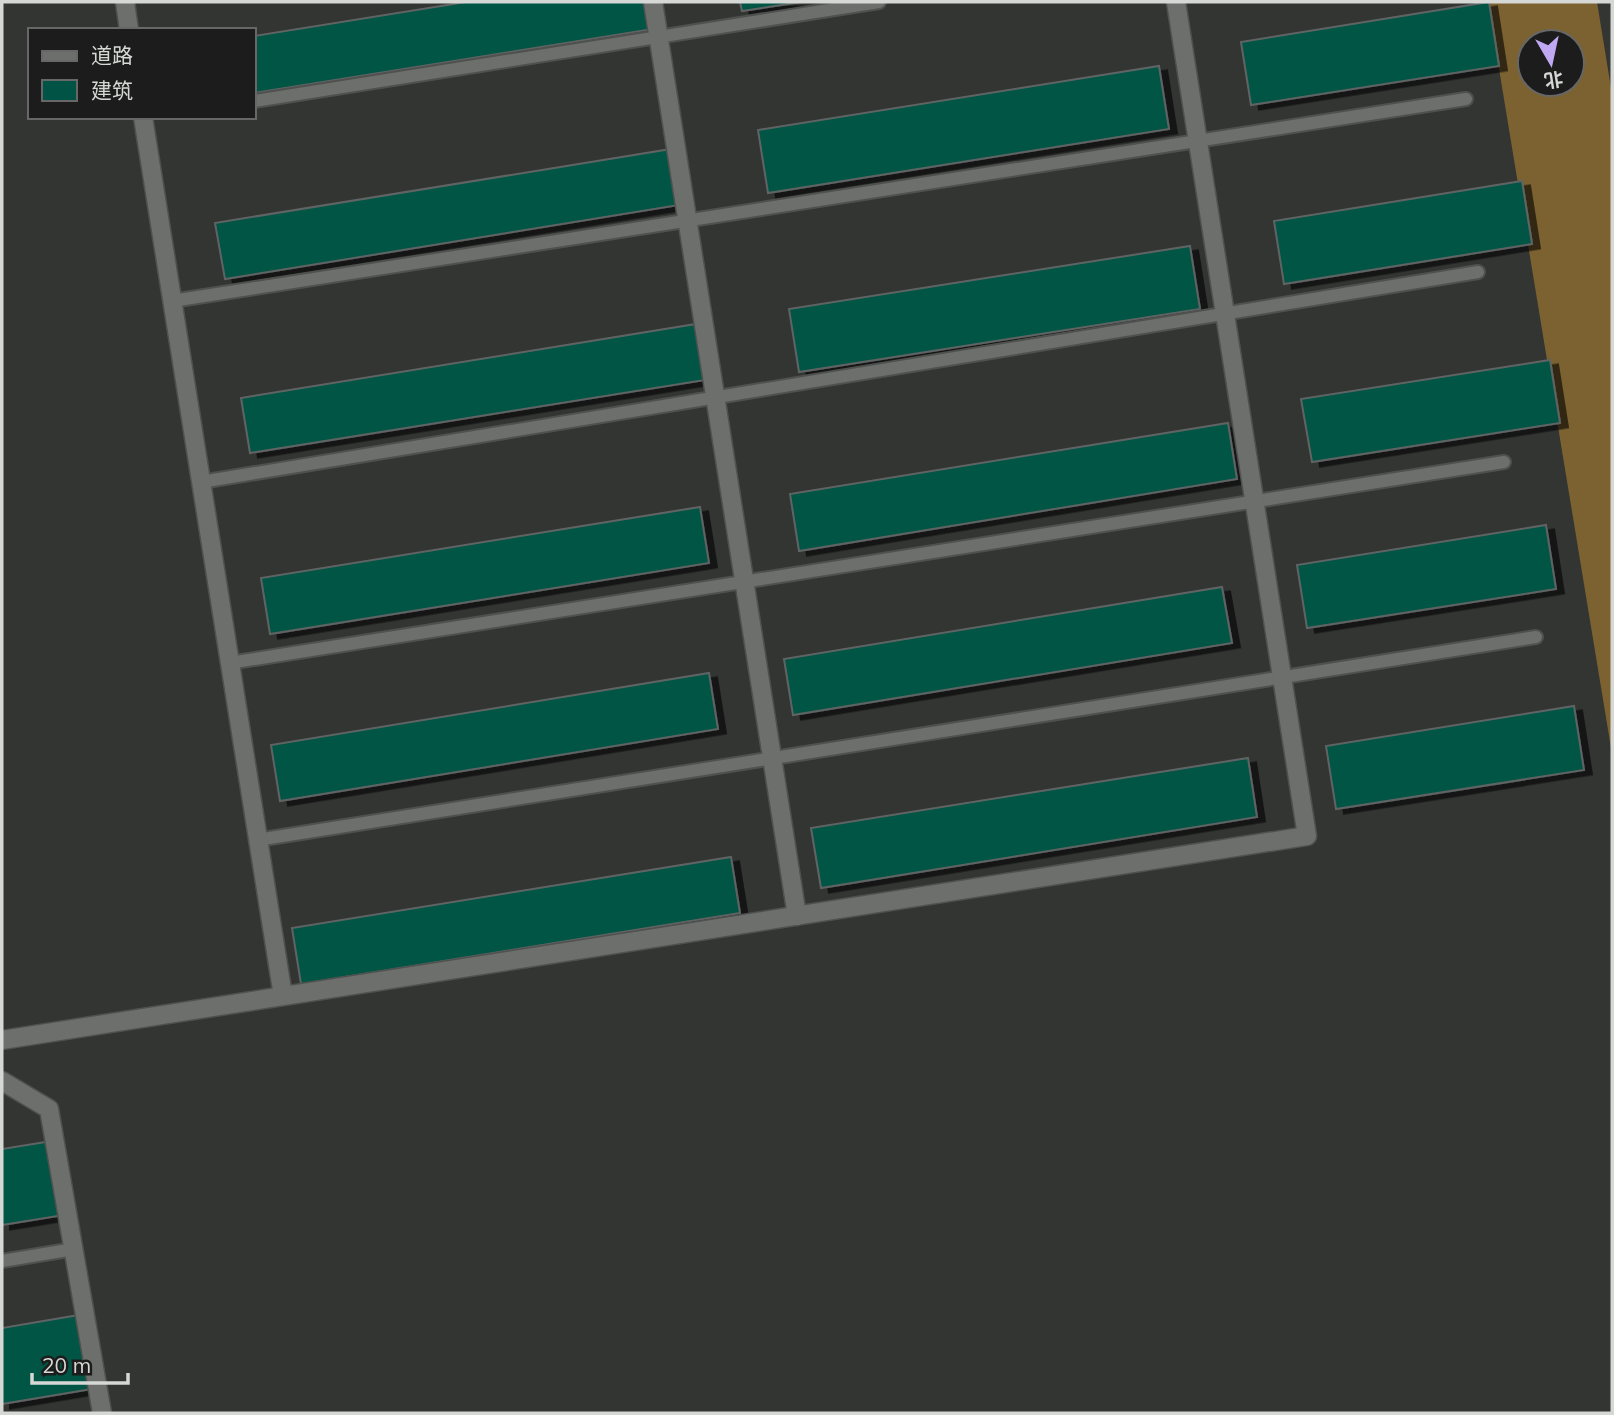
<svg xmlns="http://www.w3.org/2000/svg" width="1614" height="1415" font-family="Mulish,'Noto Sans SC',sans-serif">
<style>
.forest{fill:#7c6230;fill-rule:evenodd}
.building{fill:#015445;stroke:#5f6463;stroke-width:2;filter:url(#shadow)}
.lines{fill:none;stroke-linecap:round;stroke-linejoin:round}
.lane-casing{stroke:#4f514f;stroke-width:16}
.street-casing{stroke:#4f514f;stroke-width:21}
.lane{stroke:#6c6f6b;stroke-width:12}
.street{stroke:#6c6f6b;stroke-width:18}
</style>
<defs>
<filter id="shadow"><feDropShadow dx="8" dy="4.5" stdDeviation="0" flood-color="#0009"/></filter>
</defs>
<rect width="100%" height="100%" fill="#323532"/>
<!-- forest -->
<path class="forest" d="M1488 2H1597L1612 94V754ZM1530 42H1572V84H1530Z"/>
<!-- building -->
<path class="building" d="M466 2H649L653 29 254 93V36Z
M740 2H802L742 11Z
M1489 2 1499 66 1251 105 1241 42Z
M1159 66 1169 129 768 193 758 130Z
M671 149 679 205 225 279 215 223Z
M1522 181 1532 244 1284 284 1274 221Z
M1190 246 1200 309 799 372 789 309Z
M696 324 705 380 250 453 241 398Z
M1550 360 1560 423 1312 462 1301 399Z
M1228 423 1237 479 799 551 790 494Z
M700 507 709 563 270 634 261 578Z
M1546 525 1556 589 1307 628 1297 565Z
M1222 587 1232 643 793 715 784 659Z
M709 673 718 729 280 801 271 745Z
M1574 706 1584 770 1336 809 1326 746Z
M1248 758 1257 817 821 888 811 828Z
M731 857 740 913 301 984 292 928Z
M52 1141 64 1215 2 1225V1149Z
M79 1315 92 1389 2 1404V1328Z"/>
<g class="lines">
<defs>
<path id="lane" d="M254 101 879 2
M172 301 1466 99
M201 482 1478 272
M229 663 1504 462
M257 840 1536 637
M2 1261 74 1249"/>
<path id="street" d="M125 2 129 30
M653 2 797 916
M143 117 283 996
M2 1040 1307 836 1176 2
M2 1081 49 1109 102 1413"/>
</defs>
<!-- lane casing -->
<use href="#lane" class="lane-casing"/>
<!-- street casing -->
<use href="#street" class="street-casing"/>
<!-- lane -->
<use href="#lane" class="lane"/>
<!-- street -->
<use href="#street" class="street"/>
</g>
<!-- border -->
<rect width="1614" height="1415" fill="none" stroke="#d6d8d6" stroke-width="7"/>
<!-- legend -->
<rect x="28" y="28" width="228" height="91" fill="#1b1c1b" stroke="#666766" stroke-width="2"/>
<rect x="42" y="51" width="35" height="10" fill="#6c6f6b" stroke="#666766" stroke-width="2"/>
<text x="91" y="63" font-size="21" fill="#d6d8d6">道路</text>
<rect x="42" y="80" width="35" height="21" fill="#015445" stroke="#666766" stroke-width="2"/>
<text x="91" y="98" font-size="21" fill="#d6d8d6">建筑</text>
<!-- north arrow -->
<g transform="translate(1551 63) rotate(171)"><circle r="33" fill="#1b1c1b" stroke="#666766" stroke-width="2"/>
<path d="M0-5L12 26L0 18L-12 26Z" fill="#c1a8f3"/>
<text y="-10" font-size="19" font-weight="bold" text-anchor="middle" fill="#d6d8d6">北</text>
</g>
<!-- scale -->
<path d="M32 1373v10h96v-10" fill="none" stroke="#d6d8d6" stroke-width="3.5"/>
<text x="42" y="1373" font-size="21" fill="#d6d8d6" stroke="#1b1c1b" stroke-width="5" paint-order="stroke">20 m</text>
</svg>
